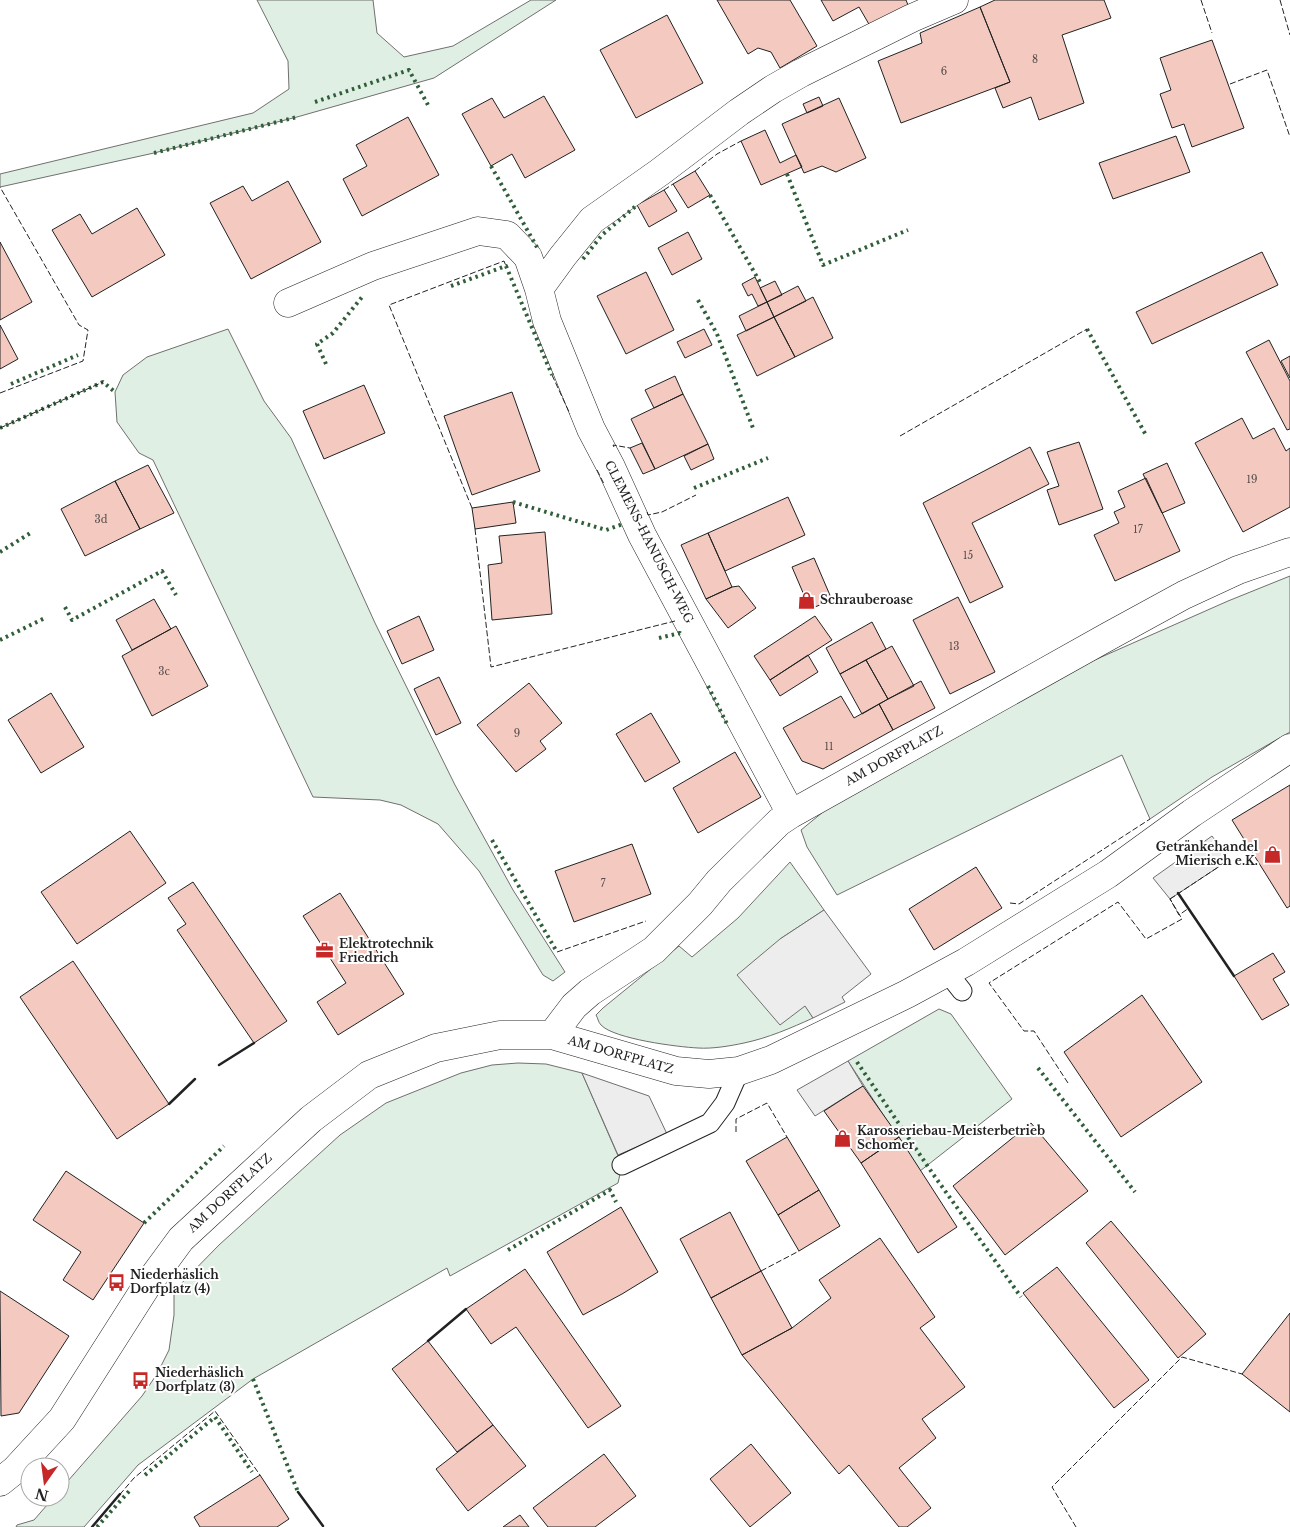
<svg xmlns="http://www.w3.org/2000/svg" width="1290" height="1527" font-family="'Libre Baskerville',serif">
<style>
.green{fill:#e0efe3;stroke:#6f6f6f}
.parking{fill:#ededed;stroke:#6f6f6f}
.building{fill:#f3c9c0;stroke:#222}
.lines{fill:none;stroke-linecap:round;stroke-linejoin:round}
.lane-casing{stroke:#222;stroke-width:21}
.street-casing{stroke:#222;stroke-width:29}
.lane{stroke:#fff;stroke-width:19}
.street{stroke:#fff;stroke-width:28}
.hedge{stroke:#2f5e38;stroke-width:4;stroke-dasharray:2.5 4;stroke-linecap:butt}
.fence{stroke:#222;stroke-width:1;stroke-dasharray:6 2.5;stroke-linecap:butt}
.wall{stroke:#222;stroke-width:2.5}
.labels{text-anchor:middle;stroke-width:4;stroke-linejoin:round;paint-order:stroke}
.number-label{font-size:10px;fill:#564c4a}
.street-label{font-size:12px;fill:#222;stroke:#fff}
.poi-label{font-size:12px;font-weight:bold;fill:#222;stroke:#fff;text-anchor:start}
</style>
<rect width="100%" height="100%" fill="#fff"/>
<!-- green -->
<path class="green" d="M257 0H373L377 33 404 57 453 46 531 0H556L434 78 297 117 154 153 0 187V174L253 113 289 89 288 61Z
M228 329 264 401 291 438 375 623 455 785 513 890 565 972 553 981 543 975 479 871 438 824 401 805 380 800 313 797 153 460 139 453 117 422 115 392 123 375 147 357Z
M1290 576V732L1212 777 1150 819 1122 755 837 895 807 847 801 830 845 794 1081 666 1228 601Z
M790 862 824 910 780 939 805 1005 813 1018C791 1028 768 1038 744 1043 730 1046 712 1049 698 1048 678 1047 614 1039 601 1025 598 1022 598 1018 596 1015L603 1008 679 946 692 957 738 918Z
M939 1009 951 1014 1012 1099 920 1171 848 1061Z
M518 1063 546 1064 582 1073 622 1165 618 1183 450 1276 447 1268 253 1379 138 1465 84 1527H16L17 1525 34 1520 54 1497H60V1490L142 1396 157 1374 169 1350 174 1315V1291L219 1245 340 1135 386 1103 461 1073 492 1065Z"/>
<!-- parking -->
<path class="parking" d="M1212 836 1229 860 1170 899 1153 878Z
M824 910 871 974 842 997 845 1002 813 1018 805 1006 780 1025 737 975 780 939Z
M848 1061 863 1086 815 1116 797 1090Z
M582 1073 649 1096 667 1134 618 1155Z"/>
<!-- building -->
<path class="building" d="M717 0H790L817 46 780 68 771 52 758 48 748 54Z
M821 0H906L908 5 870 26 859 7 833 21Z
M995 0H1104L1111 18 1062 35 1084 103 1039 120 1031 97 1003 108 995 88 1010 82 980 7Z
M980 7 1010 82 901 123 878 61 922 43 920 33Z
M667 15 703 83 636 118 600 50Z
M1212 40 1244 128 1192 147 1184 124 1172 128 1160 94 1171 90 1160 58Z
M544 96 575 150 525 178 512 154 491 166 462 114 492 98 504 118Z
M819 97 823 106 807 113 803 104Z
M839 98 866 158 836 172 822 166 804 173 782 124Z
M408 117 439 175 362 216 343 179 367 166 356 145Z
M765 130 780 163 796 155 802 167 761 185 741 141Z
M1176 136 1190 172 1113 199 1099 163Z
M695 171 710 195 688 208 673 184Z
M288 181 321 242 251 279 210 203 243 186 252 201Z
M664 190 677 211 649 227 637 205Z
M137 208 165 255 92 297 52 230 80 214 92 234Z
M688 232 702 259 672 275 658 248Z
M0 242 32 302 0 320Z
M1262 252 1278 285 1152 344 1136 312Z
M646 272 674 330 626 354 597 296Z
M755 277 767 302 758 306 752 294 748 296 742 284Z
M775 281 782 295 767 302 760 288Z
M798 286 806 301 774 317 767 302Z
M813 297 833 338 795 357 774 317Z
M767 302 774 317 746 331 739 316Z
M774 317 795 357 757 376 737 335Z
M0 325 18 359 0 369Z
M704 329 712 345 685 358 677 342Z
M1269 340 1290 381V429L1287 430 1246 352Z
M1290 356V378L1281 361Z
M675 376 683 394 654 408 645 390Z
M364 385 385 433 324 459 303 411Z
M512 392 540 471 472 495 444 416Z
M683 394 708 444 655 469 631 419Z
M1242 418 1253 439 1274 428 1286 451 1290 448V507L1243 532 1195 443Z
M1079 442 1103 509 1059 525 1047 490 1059 486 1047 452Z
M642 443 655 469 643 474 630 448Z
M708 444 714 459 691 470 684 456Z
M1030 447 1049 484 972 523 1003 587 970 603 923 503Z
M1167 463 1185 503 1162 513 1143 474Z
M148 465 174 513 140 529 115 481Z
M1146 478 1180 551 1115 581 1094 535 1119 523 1114 512 1125 507 1118 491Z
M115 481 140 529 85 556 61 509Z
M788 497 805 535 725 571 708 533Z
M513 502 516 523 475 529 472 508Z
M545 532 552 614 492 620 488 565 502 563 499 536Z
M708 533 732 587 706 599 681 545Z
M814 558 832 600 810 609 792 567Z
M739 586 756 608 728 628 706 599 732 587Z
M958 597 995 672 950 694 913 620Z
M154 599 171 629 132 650 116 620Z
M419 616 434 650 402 664 387 631Z
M815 616 832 640 770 680 754 656Z
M872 622 886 649 840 674 826 648Z
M176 626 208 686 152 716 122 656Z
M892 646 914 686 888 699 866 660Z
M808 655 818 672 780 696 770 680Z
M866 660 888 699 862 714 840 674Z
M439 677 461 723 436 735 414 689Z
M921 681 935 708 893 730 879 704Z
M529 683 562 723 540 741 546 749 516 772 477 725Z
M51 693 84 747 41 773 8 720Z
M841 696 854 718 879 704 893 730 823 769 802 761 783 728Z
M651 713 680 762 645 782 616 734Z
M735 752 761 797 698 833 673 788Z
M1290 785V906L1287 908 1232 820Z
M130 831 166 883 77 944 41 892Z
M632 844 651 894 574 922 555 871Z
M976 867 1002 908 934 950 909 909Z
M193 882 287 1021 254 1043 177 930 186 924 168 898Z
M340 893 404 994 338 1035 317 1002 346 983 303 916Z
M1273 953 1285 972 1273 979 1289 1005 1262 1020 1234 976Z
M73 961 169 1104 117 1139 20 997Z
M1142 995 1202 1082 1121 1137 1064 1052Z
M863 1086 899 1137 861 1163 824 1111Z
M1031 1123 1088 1191 1005 1255 953 1186Z
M787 1137 819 1190 778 1215 746 1161Z
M899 1137 957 1227 918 1253 861 1163Z
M66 1171 144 1223 93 1300 63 1280 81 1252 33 1220Z
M819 1190 840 1226 799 1251 778 1215Z
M621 1207 658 1272 622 1294 583 1315 547 1252Z
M730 1212 761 1271 711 1298 680 1239Z
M1111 1221 1206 1334 1178 1358 1086 1243Z
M880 1238 935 1317 920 1328 965 1387 922 1419 936 1438 899 1468 931 1508 907 1527H899L849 1465 839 1474 742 1355 792 1328 831 1298 819 1280Z
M1057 1267 1149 1380 1114 1408 1023 1293Z
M525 1269 621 1406 588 1428 516 1327 491 1344 466 1309Z
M761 1271 792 1328 742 1355 711 1298Z
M0 1291 69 1336 19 1413 1 1416Z
M1290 1313V1412L1242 1374Z
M428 1341 493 1425 457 1452 392 1369Z
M493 1425 526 1466 468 1511 436 1469Z
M751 1444 791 1493 750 1527 710 1479Z
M604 1454 636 1496 595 1527H548L533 1508Z
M260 1475 289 1519 277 1527H200L194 1517Z
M520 1515 529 1527H503Z"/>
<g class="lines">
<defs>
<path id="lane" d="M947 972 962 991
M622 1165 710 1123 725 1103 739 1071"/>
<path id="street" d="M288 303 373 266 478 231 507 235 528 257 539 289
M791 814 642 535 611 467 591 429 547 321 539 289 563 256 592 220 660 172 739 112 773 89 801 73 912 18 954 0
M552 1035 574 1006 590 992 654 950 700 904 719 881 779 822 791 814 1109 636 1184 595 1238 570 1290 552
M0 1482 15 1470 62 1419 148 1284 181 1239 311 1119 369 1075 436 1048 500 1035H552L676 1071 709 1074 739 1071 771 1060 907 994 966 962 1108 874 1192 813 1290 748"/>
</defs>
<!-- lane casing -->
<use href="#lane" class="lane-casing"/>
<!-- street casing -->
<use href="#street" class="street-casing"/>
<!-- lane -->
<use href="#lane" class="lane"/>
<!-- street -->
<use href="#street" class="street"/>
<!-- hedge -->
<path class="hedge" d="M315 102 409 70 428 105
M154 153 297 117
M491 166 538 249
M787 174 823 265 908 230
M710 195 761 284
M583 259 602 235 637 205
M451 286 506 266 552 375
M698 300 717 334 753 428
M1087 329 1147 437
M326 364 317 344 333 333 362 297
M11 384 78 355
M0 428 103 382 115 392
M694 488 768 458
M513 502 606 530 623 524
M0 552 32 532
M65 607 72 620 162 571 176 595
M659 638 680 633 682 635
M0 640 45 618
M708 686 727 724
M492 840 557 952
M857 1062 933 1174 1021 1297
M1038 1068 1135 1192
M144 1223 224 1146
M508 1250 610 1190 616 1202
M253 1379 298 1492
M145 1475 215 1417 252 1472
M97 1527 131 1489"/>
<!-- fence -->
<path class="fence" d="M1201 0 1212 33
M1280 0 1290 35
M1230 84 1267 70 1290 137
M695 171 717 154 741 141
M664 190 673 184
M552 375 570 414
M0 393 83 361 88 330 79 325 0 187
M0 428 103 382
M900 436 1087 329
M614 447 613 445 630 448
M597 470 604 484
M472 508 389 305 504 261 506 266
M647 512 648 515 662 512 696 495
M475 529 491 667 675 621
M1170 899 1229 860 1218 846
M1010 903 1019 904 1150 819
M557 952 646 921
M1068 1083 1034 1031H1024L989 983 1118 902 1146 939 1182 919 1170 899 1179 915 1189 908
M736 1132V1119L767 1103 787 1137
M761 1271 799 1251
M92 1527 134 1478 215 1411 260 1475
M1076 1527 1052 1487 1182 1357 1242 1374"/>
<!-- wall -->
<path class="wall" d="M1178 893 1234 976
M219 1065 254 1043
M169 1104 195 1079
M428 1341 466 1309
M298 1492 323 1526
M92 1527 120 1494"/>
</g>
<!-- icons -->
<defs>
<symbol id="shop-bare" viewBox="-9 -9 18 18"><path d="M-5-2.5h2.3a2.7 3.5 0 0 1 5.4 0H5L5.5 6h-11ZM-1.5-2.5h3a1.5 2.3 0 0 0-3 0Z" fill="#c62828" stroke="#fff" stroke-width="2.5" paint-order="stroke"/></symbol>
<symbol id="office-bare" viewBox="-9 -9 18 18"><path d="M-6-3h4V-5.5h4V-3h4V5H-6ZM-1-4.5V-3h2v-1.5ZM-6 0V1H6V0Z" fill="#c62828" stroke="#fff" stroke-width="2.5" paint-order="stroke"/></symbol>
<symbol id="bus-bare" viewBox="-9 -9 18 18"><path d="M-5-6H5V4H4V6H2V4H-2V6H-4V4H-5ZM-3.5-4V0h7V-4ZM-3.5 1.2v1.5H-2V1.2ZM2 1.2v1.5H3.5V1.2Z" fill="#c62828" stroke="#fff" stroke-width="2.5" paint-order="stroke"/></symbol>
</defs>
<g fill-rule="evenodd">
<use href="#shop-bare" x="794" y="588" width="25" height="25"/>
<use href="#shop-bare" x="1260" y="842" width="25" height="25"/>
<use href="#office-bare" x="312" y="938" width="25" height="25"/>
<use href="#shop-bare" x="830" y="1126" width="25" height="25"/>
<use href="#bus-bare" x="104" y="1270" width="25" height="25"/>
<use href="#bus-bare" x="128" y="1368" width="25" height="25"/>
</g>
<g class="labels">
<!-- number labels -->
<g class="number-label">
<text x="1035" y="63">8</text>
<text x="944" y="75">6</text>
<text x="1252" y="483">19</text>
<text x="101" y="523">3d</text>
<text x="1138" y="533">17</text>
<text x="968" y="559">15</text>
<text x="954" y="650">13</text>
<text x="164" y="675">3c</text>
<text x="517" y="737">9</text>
<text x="829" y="750">11</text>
<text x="603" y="887">7</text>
</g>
<!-- street labels -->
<g class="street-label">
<text transform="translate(649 542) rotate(63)" y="4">CLEMENS-HANUSCH-WEG</text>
<text transform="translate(894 756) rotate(-29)" y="4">AM DORFPLATZ</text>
<text transform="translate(621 1055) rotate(16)" y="4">AM DORFPLATZ</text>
<text transform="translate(230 1193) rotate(-43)" y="4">AM DORFPLATZ</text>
</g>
<!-- poi labels -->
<g class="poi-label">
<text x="820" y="604">Schrauberoase</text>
<text x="1258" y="851" text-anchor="end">Getränkehandel<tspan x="1258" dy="14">Mierisch e.K.</tspan></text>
<text x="339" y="948">Elektrotechnik<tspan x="339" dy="14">Friedrich</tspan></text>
<text x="857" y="1135">Karosseriebau-Meisterbetrieb<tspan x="857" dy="14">Schomer</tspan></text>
<text x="130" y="1279">Niederhäslich<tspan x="130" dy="14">Dorfplatz (4)</tspan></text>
<text x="155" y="1377">Niederhäslich<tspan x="155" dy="14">Dorfplatz (3)</tspan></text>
</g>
</g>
<!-- north arrow -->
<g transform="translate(45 1482) rotate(194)"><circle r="24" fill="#ffffff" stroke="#a7a7a7"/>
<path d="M0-4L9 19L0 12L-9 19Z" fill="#c62828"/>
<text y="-8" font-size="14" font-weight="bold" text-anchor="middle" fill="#222222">N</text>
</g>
</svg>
